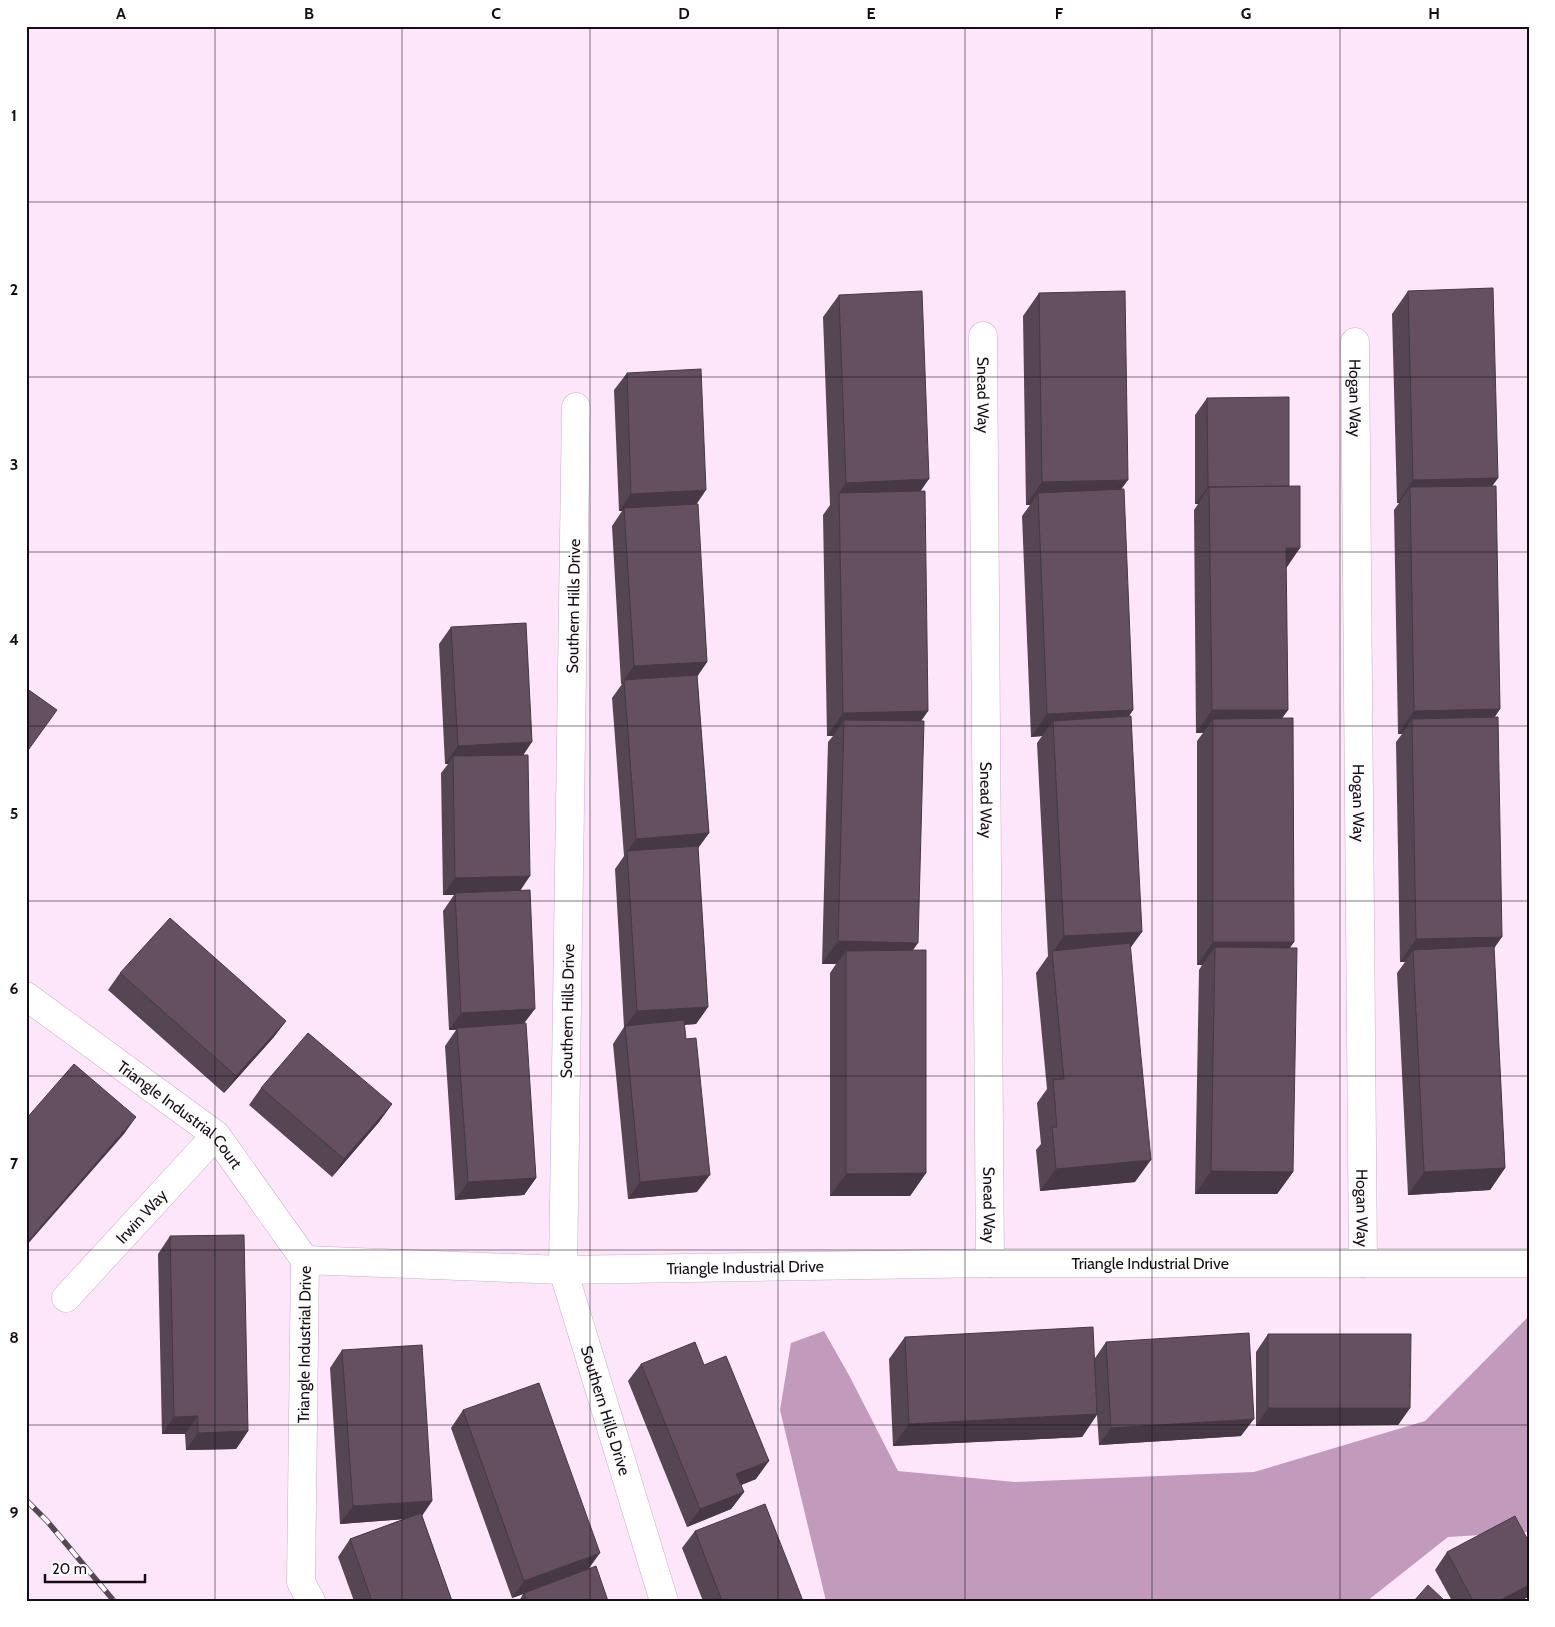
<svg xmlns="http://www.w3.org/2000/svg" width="1555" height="1627" font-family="Cabin,sans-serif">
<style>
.forest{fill:#c29abc}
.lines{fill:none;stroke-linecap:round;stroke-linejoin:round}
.minor-casing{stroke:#c8b0c4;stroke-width:29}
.minor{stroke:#fff;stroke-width:28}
.rail-casing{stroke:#564853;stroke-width:5.5}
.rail{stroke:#fff;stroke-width:4;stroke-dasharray:11;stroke-linecap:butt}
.wall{fill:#564553}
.shaded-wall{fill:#463844}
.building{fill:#645061;stroke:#463844}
.grid{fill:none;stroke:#170e15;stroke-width:1;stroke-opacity:0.55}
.labels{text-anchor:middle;stroke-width:5;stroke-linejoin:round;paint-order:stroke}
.street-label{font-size:16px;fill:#170e15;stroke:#fff}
.neatline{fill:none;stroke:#170e15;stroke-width:2}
.grid-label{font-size:16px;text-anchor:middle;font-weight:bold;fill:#170e15}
</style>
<rect width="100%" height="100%" fill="#fee6fa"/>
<!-- forest -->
<path class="forest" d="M1529 1316V1532L1448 1537 1367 1601H826L780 1410 791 1343 824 1331 850 1377 898 1471 1015 1482 1254 1472 1425 1421Z"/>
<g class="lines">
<defs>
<g id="minor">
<path id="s1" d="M983 336 990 1263"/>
<path id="s2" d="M1355 342 1363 1263"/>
<path id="s3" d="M576 407 563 1270 664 1601"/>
<path id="s4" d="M26 996 216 1135 305 1260"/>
<path id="s5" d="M66 1298 216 1135"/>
<path id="s6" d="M311 1601 301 1582 305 1260 563 1270 990 1263H1529"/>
</g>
</defs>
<!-- minor casing -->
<use href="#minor" class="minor-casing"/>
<!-- minor -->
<use href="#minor" class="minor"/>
<defs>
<path id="rail" d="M26 1500 47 1521 114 1601"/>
</defs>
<!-- rail casing -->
<use href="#rail" class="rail-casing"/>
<!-- rail -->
<use href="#rail" class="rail"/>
</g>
<!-- wall -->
<path class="wall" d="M1408 291 1498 478 1492 486 1500 709 1494 718V949L1505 1168 1490 1190 1408 1195 1397 973 1405 962H1400L1396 742 1402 734H1398L1394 510 1399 503H1397L1392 314Z
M1039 293 1122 489 1133 710 1129 716 1131 948 1135 1182 1040 1191 1036 1150 1041 1144 1037 1103 1047 1089 1036 973 1048 956 1037 743 1042 736 1031 737 1022 516 1030 505H1026L1023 316Z
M839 295 921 491 928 711 921 721 913 950 926 1173 910 1196H830V973L836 964H822L828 742 833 736H827L823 515 830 505 823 317Z
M627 373 696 504 707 662 697 677 709 833 698 848 708 1007 696 1024 684 1025 697 1192 628 1199 613 1044 624 1027 615 869 624 856 612 698 622 684H621L612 526 622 511H619L614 390Z
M1207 398 1286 568 1288 710 1282 718 1294 942 1289 948 1293 1172 1277 1194H1195L1199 970 1202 965H1197V741L1203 733H1196L1194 510 1198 504H1195V415Z
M451 627 524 755 520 891 524 1024 536 1178 524 1195 455 1200 445 1046 456 1030H449L443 911 454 895H443L441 773 448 764H445L439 644Z
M120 973 286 1021 273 1038 224 1093 108 990Z
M261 1088 392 1104 379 1122 332 1177 249 1105Z
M170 1236 248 1431 236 1449 186 1450 185 1434H162L158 1254Z
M1268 1334 1410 1408 1398 1425 1256 1426V1352Z
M905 1337 1095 1358 1106 1342 1241 1436 1099 1445 1097 1415 1082 1437 893 1446 889 1359Z
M342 1350 432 1501 422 1516 452 1601H354L338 1557 350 1539 404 1519 340 1524 330 1368Z
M641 1364 704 1365 756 1479 741 1485 744 1492 731 1509 687 1527 628 1381Z
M463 1410 588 1569 608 1601H519L523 1594 512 1598 451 1428Z
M695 1531 803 1601H703L682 1548Z
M1529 1542V1596L1521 1601H1452L1435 1570 1447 1552Z"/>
<!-- shaded-wall -->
<path class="shaded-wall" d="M1498 478 1482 500 1410 487 1399 503H1397L1413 480Z
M929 479 913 502 839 493 846 483Z
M1128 480 1112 502 1038 493 1030 505H1026L1042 482Z
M1289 486 1209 487 1198 504H1195L1208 487Z
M706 490 694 508H624L622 511H619L631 494Z
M1286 548H1300L1285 570Z
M707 662 695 679 624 680 621 684 634 666Z
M1500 709 1484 732 1412 719 1402 734H1398L1414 711Z
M1133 710 1117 733 1053 721 1042 736 1031 737 1047 714Z
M1212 710H1288L1272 732 1213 719 1203 733H1196Z
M928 711 912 734 844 720 833 736H827L843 713Z
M532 742 520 760 453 756 448 764H445L458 746Z
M709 833 696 851 627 852 636 839Z
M530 876 518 894 455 893 454 895H443L455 878Z
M1142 932 1126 954 1052 953 1064 936Z
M1502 937 1486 960 1413 950 1405 962H1400L1416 939Z
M838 941 918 943 902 966 846 951 836 964H822Z
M1213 942H1294L1278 965 1215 947 1202 965H1197Z
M708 1007 696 1024 624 1028 637 1011Z
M535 1009 522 1026 457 1028 456 1030H449L461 1013Z
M286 1021 273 1038 224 1093 236 1076Z
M392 1104 379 1122 332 1177 344 1159Z
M136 1117 124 1134 26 1246V1244L28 1241Z
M1151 1160 1135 1182 1040 1191 1056 1169Z
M1505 1168 1490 1190 1408 1195 1424 1172Z
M1211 1171 1293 1172 1277 1194H1195Z
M926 1173 910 1196H830L846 1174Z
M710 1175 697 1192 628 1199 640 1182Z
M536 1178 524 1195 455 1200 468 1182Z
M1268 1408H1410L1398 1425 1256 1426Z
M1097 1414 1082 1437 893 1446 909 1424Z
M198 1416 185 1434H162L174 1417Z
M1254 1419 1241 1436 1099 1445 1111 1428Z
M248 1431 236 1449 186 1450 198 1433Z
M769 1461 756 1479 724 1492 736 1474Z
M744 1492 731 1509 687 1527 700 1509Z
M432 1501 420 1518 340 1524 353 1506Z
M600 1553 587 1571 512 1598 524 1581Z
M1529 1585V1596L1521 1601H1499Z"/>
<!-- building -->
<path class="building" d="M1493 288 1498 478 1413 480 1408 291Z
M922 291 929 479 846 483 839 295Z
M1125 291 1128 480 1042 482 1039 293Z
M701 369 706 490 631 494 627 373Z
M1289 397V486L1208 487 1207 398Z
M1300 486V548H1286L1288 710H1212L1209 487Z
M1496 486 1500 709 1414 711 1410 487Z
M1124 489 1133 710 1047 714 1038 493Z
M925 491 928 711 843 713 839 493Z
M698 504 707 662 634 666 624 508Z
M526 623 532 742 458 746 451 627Z
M697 675 709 833 636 839 624 680Z
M26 688 57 710 26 753Z
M1131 716 1142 932 1064 936 1053 721Z
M1498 717 1502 937 1416 939 1412 719Z
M1293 718 1294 942H1213V719Z
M844 720 924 721 918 943 838 941Z
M528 755 530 876 455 878 453 756Z
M698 846 708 1007 637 1011 627 851Z
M530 890 535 1009 461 1013 455 893Z
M170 918 286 1021 236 1076 120 973Z
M1130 943 1151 1160 1056 1169 1052 1127H1057L1053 1080 1064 1079 1052 951Z
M1494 946 1505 1168 1424 1172 1413 950Z
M1215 947 1297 948 1293 1172 1211 1171Z
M926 950V1173L846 1174V951Z
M684 1020 686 1039 696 1038 710 1175 640 1182 625 1026Z
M526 1023 536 1178 468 1182 457 1028Z
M308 1033 392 1104 344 1159 261 1088Z
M74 1064 136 1117 28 1241 26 1239V1119Z
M244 1235 248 1431 198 1433V1416L174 1417 170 1236Z
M1093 1327 1097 1414 909 1424 905 1337Z
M1249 1333 1254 1419 1111 1428 1106 1342Z
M1268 1334H1411L1410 1408H1268Z
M695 1342 704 1365 726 1356 769 1461 736 1474 744 1492 700 1509 641 1364Z
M422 1345 432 1501 353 1506 342 1350Z
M539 1383 600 1553 524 1581 463 1410Z
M765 1504 803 1601H722L695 1531Z
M421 1513 452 1601H372L350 1539Z
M1515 1516 1529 1542V1585L1499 1601H1473L1447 1552Z
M596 1566 608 1601H527L524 1593Z
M1428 1585 1445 1601H1414Z"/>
<!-- grid -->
<path class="grid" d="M215 26V1601M402 26V1601M590 26V1601M778 26V1601M965 26V1601M1152 26V1601M1340 26V1601M26 202H1529M26 377H1529M26 552H1529M26 726H1529M26 901H1529M26 1076H1529M26 1250H1529M26 1425H1529"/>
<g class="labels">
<!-- street labels -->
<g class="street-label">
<text dy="6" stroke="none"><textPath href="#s1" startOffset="59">Snead Way</textPath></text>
<text dy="6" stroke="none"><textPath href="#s2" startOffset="56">Hogan Way</textPath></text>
<text transform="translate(573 606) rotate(-89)" y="6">Southern Hills Drive</text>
<text dy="6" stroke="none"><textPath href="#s1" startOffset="464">Snead Way</textPath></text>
<text dy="6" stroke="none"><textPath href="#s2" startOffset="461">Hogan Way</textPath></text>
<text transform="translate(567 1011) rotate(-89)" y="6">Southern Hills Drive</text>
<text dy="6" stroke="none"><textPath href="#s4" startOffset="195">Triangle Industrial Court</textPath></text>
<text dy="6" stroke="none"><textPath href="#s1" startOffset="869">Snead Way</textPath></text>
<text dy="6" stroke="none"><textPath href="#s2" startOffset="866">Hogan Way</textPath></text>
<text dy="6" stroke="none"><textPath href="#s5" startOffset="111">Irwin Way</textPath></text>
<text dy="6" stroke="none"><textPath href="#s6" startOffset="1189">Triangle Industrial Drive</textPath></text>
<text dy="6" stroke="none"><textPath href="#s6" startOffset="784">Triangle Industrial Drive</textPath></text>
<text dy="6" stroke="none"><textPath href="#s6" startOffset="259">Triangle Industrial Drive</textPath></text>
<text dy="6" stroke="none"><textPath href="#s3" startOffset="1010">Southern Hills Drive</textPath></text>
</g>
</g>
<!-- border -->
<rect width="1555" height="1627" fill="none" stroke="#ffffff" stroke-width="55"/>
<!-- scale -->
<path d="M45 1574v8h100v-8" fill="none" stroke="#170e15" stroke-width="2.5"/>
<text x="52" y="1574" font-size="15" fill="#170e15" stroke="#ffffff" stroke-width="4" paint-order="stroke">20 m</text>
<rect x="28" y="28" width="1500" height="1572" class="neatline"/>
<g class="grid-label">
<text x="121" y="19">A</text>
<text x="309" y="19">B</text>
<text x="496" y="19">C</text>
<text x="684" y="19">D</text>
<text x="871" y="19">E</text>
<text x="1059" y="19">F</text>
<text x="1246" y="19">G</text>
<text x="1434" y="19">H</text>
<text x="14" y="121">1</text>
<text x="14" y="295">2</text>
<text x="14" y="470">3</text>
<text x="14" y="645">4</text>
<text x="14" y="819">5</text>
<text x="14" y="994">6</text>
<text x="14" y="1169">7</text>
<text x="14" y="1343">8</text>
<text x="14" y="1518">9</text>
</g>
</svg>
